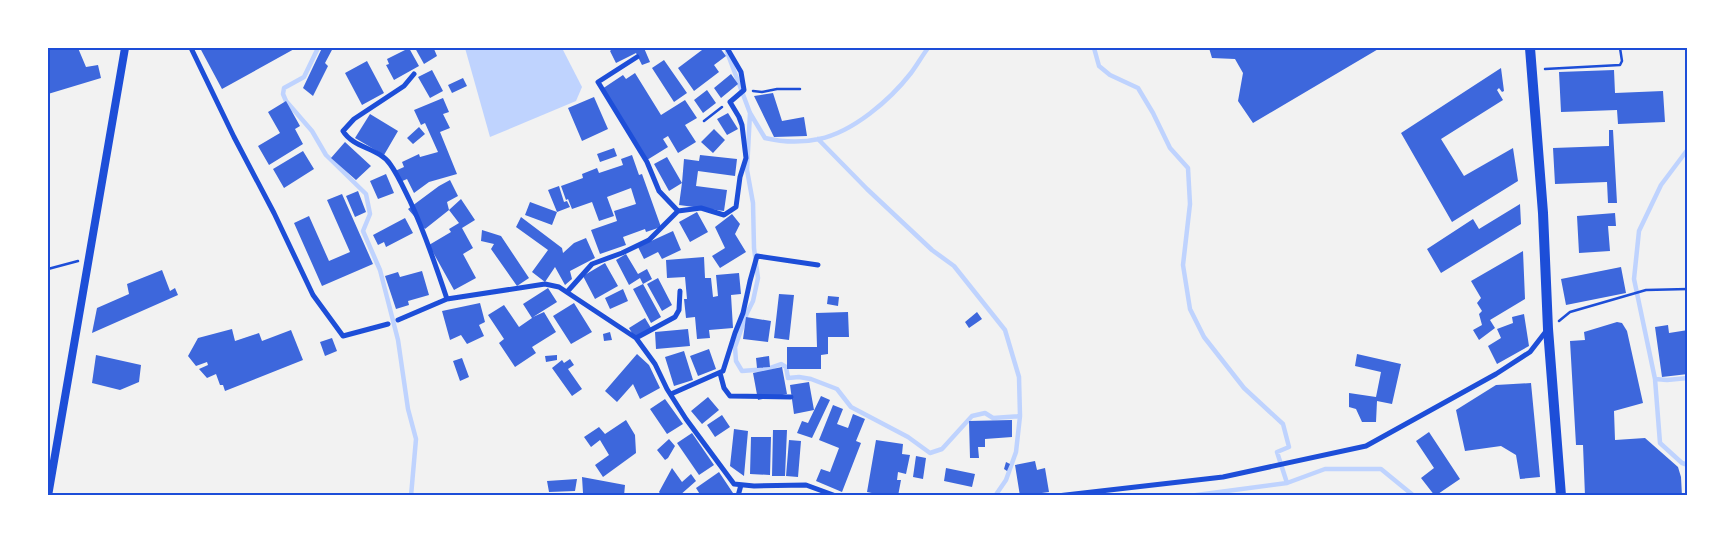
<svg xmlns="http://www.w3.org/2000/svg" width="1735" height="543" font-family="'Work Sans',sans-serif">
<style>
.water{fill:#bfd3fe}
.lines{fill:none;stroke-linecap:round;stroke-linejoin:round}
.stream{stroke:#bfd3fe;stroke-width:4.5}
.building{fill:#3d67dc}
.path{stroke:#1d4ed8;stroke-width:2.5}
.minor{stroke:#1d4ed8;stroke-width:5}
.tertiary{stroke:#1d4ed8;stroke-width:8}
.primary{stroke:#1d4ed8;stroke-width:10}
.neatline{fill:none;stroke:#1d4ed8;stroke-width:2}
</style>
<rect width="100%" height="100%" fill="#f2f2f2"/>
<!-- water -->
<path class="water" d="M465 48H562L582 87 576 101 490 137Z"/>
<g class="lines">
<!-- stream -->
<path class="stream" d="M318 48 304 77 284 88 283 94 286 101 312 131 326 155 366 194 370 214 363 231 380 270 398 340 408 409 416 439 411 496
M1094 48 1099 66 1110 75 1138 88 1153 113 1170 148 1188 168 1190 204 1183 265 1190 309 1204 337 1244 388 1283 424 1289 447 1277 452 1287 483 1325 469H1381L1414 496
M727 52 750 113 765 138C782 142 801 143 819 139 853 132 890 100 911 73 917 65 922 56 928 48
M750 113 747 170 753 203 754 248 758 278 753 301 747 313 735 347 736 361 742 371 767 369 781 364 786 367 788 378 799 377 811 379 837 389 851 407 908 437 930 453 942 449 972 416 985 413 993 418 1020 416
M818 139 867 189 932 250 954 266 1005 330 1019 377 1020 416 1016 452 1006 480 995 496
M1688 149 1661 185 1639 231 1634 279 1655 379 1660 443 1682 463 1688 465
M1655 379 1667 380 1688 378
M1189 496 1287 483"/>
</g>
<!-- building -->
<path class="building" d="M48 48H78L86 67 98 65 101 78 48 94Z
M200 48H296L222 89Z
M322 48H333L325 63 328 66 313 96 303 88Z
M409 48 419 66 394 80 386 65 389 64 387 59Z
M415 48H437L434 49 437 56 424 64Z
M613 48H644L650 62 642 65 636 53 616 63 610 51Z
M701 48H720L726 56 714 65 719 72 694 91 678 68 702 50Z
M1209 48H1380L1253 123 1238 101 1243 73 1235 59 1212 58Z
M664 60 687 93 674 102 652 68Z
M367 61 384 93 362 105 345 73Z
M1501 68 1504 91 1502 92 1499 88 1497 90 1503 100 1441 139 1464 176 1513 148 1518 181 1452 222 1401 133Z
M432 70 443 91 430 98 418 77Z
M1614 70 1615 93 1663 91 1665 122 1618 124 1617 110 1561 112 1559 72Z
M635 73 661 115 685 100 697 118 685 125 696 142 678 153 668 136 663 139 668 147 647 160 602 89 623 75 626 79Z
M731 74 738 84 721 98 714 88Z
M463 78 467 86 452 93 448 85Z
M707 90 716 103 703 113 694 100Z
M773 93 782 121 804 117 807 136 774 137 754 96Z
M594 97 608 129 582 141 568 108Z
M443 98 449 112 443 114 450 128 440 132 457 174 429 182 414 193 407 179 400 182 395 171 404 167 402 162 419 154 420 157 438 152 425 123 421 125 414 110Z
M286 101 300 126 295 129 303 144 269 165 258 146 280 133 268 112Z
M728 113 738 129 727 135 717 119Z
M370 114 398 131 384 155 355 138Z
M419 127 425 134 413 144 407 138Z
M714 129 725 140 713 153 701 142Z
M1609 130H1613L1617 203H1608L1607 182 1555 184 1553 148 1609 146Z
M345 142 371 166 356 180 331 158Z
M614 148 617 156 600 162 597 154Z
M303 151 314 169 284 188 273 169Z
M632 155 639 175 642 174 661 227 646 232 645 229 623 237 626 245 600 254 591 230 617 221 614 211 636 204 631 188 607 197 614 216 599 221 592 202 572 209 568 199 566 200 561 186 583 178 582 174 597 168 599 173 623 165 621 159Z
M700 155 737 159 735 176 698 171 696 186 727 190 724 211 679 205 682 183 669 191 654 164 667 157 682 183 684 159 699 161Z
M386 174 394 193 378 199 370 181Z
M450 180 458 196 447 202 449 210 425 229 408 209 439 186Z
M559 186 564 202 567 201 570 207 557 212 552 225 525 215 530 202 557 212 548 190Z
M358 191 366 212 355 217 346 196Z
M342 194 373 264 322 286 294 223 309 216 329 261 350 252 327 200Z
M461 199 475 220 462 228 473 248 463 254 476 278 454 290 429 245 451 232 449 229 459 223 449 210Z
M1520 204 1521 224 1441 273 1427 249 1473 219 1479 229Z
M697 212 708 232 690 242 679 222Z
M1615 213 1616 226H1608L1610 251 1579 253 1577 216Z
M732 214 740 224 735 234 746 252 720 268 712 256 725 248 715 227Z
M521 217 562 248 563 253 574 243 586 238 595 258 570 271 572 279 565 285 555 267 545 282 532 272 548 250 516 227Z
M405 218 413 233 386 247 384 242 378 245 373 235Z
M482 230 501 236 529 278 517 286 491 249 494 244 481 241Z
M673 231 681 250 662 259 658 252 644 259 638 247Z
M1523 251 1525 299 1490 320 1495 328 1479 340 1473 330 1482 325 1479 314 1482 311 1477 303 1481 298 1471 281Z
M626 254 638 274 647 269 652 279 643 284 661 317 651 323 633 289 643 284 640 278 629 285 616 260Z
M704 257 705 278H711L713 297 718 296 716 275 739 273 741 294 731 295 733 328 709 330 710 338 697 339 695 317 686 318 684 299H687L685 277 667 278 666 260Z
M605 263 618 286 595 299 583 276Z
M1621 267 1626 293 1566 305 1561 279Z
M162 270 170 291 175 288 178 295 92 333 97 308 129 294 127 284Z
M422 271 429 295 408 301 409 305 396 309 385 276 398 272 400 277Z
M658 278 672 305 662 311 647 284Z
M548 288 557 302 533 317 544 312 556 332 532 347 536 353 515 367 499 343 504 339 488 315 504 305 519 327 532 318 523 304Z
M623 289 628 301 610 309 605 298Z
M779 294 794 295 789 340 774 338Z
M828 296 839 297 838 306 827 304Z
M480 303 485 322 479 325 484 336 467 344 461 335 450 340 442 311Z
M574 303 592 332 571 344 553 316Z
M848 312 849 337H828V354L821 355V369H787V347H817L816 313Z
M977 312 982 319 969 328 965 322Z
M1524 314 1529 346 1497 364 1488 346 1501 338 1497 329 1513 323 1512 317Z
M746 317 771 321 768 342 743 339Z
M645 318 651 328 635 338 629 328Z
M1617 322 1622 323 1627 331 1643 403 1614 411 1615 440 1645 438 1678 467 1681 477 1682 496H1585L1583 445H1576L1570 341 1585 340 1584 332Z
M1668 325 1669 333 1688 330V374L1662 377 1655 327Z
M232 329 235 341 259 333 262 341 291 330 303 360 225 391 223 385H220L216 374 207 378 199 369 208 365 207 362 196 366 188 356 198 338Z
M688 329 690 346 656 349 655 332Z
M610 332 612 340 604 341 603 334Z
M332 338 337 351 325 356 320 342Z
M709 349 716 369 698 376 690 356Z
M684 351 693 380 674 386 665 357Z
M637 354 649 365 660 388 640 399 633 384 617 402 605 391Z
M1357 354 1401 364 1392 404 1377 401 1376 422H1362L1356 409 1349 407V393L1376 397 1381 372 1355 366Z
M96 355 141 365 139 382 120 390 92 383Z
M557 355V360L546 362 545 356Z
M769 356 770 367 757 368 756 358Z
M462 358 469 377 460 381 453 361Z
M570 359 574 365 568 369 582 389 572 396 552 368 562 360 564 363Z
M782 367 787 394 758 400 753 373Z
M809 382 814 410 794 414 790 385Z
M1531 383 1540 477 1520 479 1516 455 1501 446 1465 451 1456 410 1496 385Z
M821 396 830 400 812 438 797 433 802 421 808 423Z
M708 397 719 410 702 424 691 411Z
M665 399 683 424 667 434 650 409Z
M833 405 843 409 837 424 848 428 853 414 865 419 856 441 861 443 842 492 816 481 821 469 830 472 839 448 819 440Z
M722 415 730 427 715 437 707 425Z
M626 420 635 435 636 453 603 477 595 465 609 455 600 440 591 447 584 437 599 427 605 434Z
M1012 420V437L985 439V447H978L979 458H970L969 421Z
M734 429 748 431 744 476 730 466Z
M773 430H787L785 476H772Z
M1429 432 1460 479 1435 496 1421 478 1434 468 1416 441Z
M692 433 714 465 699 475 677 443Z
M751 437H771L770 475 750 474Z
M669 439 675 446 668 458 665 460 657 450Z
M789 440 801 441 798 477 786 476Z
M876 440 903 444 902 454 910 455 906 474 898 472 897 480H901L898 496H886L867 492Z
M916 456 926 458 923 479 913 477Z
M1035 461 1037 470 1045 468 1049 492 1020 496 1015 465Z
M1006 462 1010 464 1007 471 1004 469Z
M672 468 682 482 691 474 696 481 679 496H662L659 492Z
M946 468 975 474 972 487 944 481Z
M719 472 733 493 729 496H701L696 488Z
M582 477 625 485 624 496H575L583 493Z
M577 479 575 491 549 492 547 481Z"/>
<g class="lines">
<!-- path -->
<path class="path" d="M1545 69 1620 65 1622 61 1620 48
M753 91 762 92 777 89H800
M704 121 722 107
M48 269 78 261
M1559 321 1570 312 1646 290 1688 289"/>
<!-- minor -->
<path class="minor" d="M191 48 234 137 274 213 313 295 343 336 388 324
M637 57 598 82 647 162 659 191 678 211
M414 74 404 86 354 119 343 131C353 148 379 148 390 164 398 175 404 189 410 201 425 233 436 266 447 299
M567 292 592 264 622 253 649 240 678 211 701 208 724 215 736 207 740 177 746 158 742 125 739 117 730 102 744 90 741 72 727 48
M398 320 447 299 545 284 559 287 636 338 655 364 667 389 686 419 734 484 754 486 806 485 836 496
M636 338 675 317 679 310 680 291
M720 373 724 388 730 396 791 397
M671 394 723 371 735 333 743 313 750 281 757 256 818 265
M738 496 741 485
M1057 496 1223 477 1366 446 1496 374 1530 352 1547 330"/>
<!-- tertiary -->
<path class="tertiary" d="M48 496 125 48"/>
<!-- primary -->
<path class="primary" d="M1530 48 1543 213 1548 329 1561 496"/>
</g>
<!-- border -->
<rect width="1735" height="543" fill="none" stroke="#ffffff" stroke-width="98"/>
<rect x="49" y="49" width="1637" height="445" class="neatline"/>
</svg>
